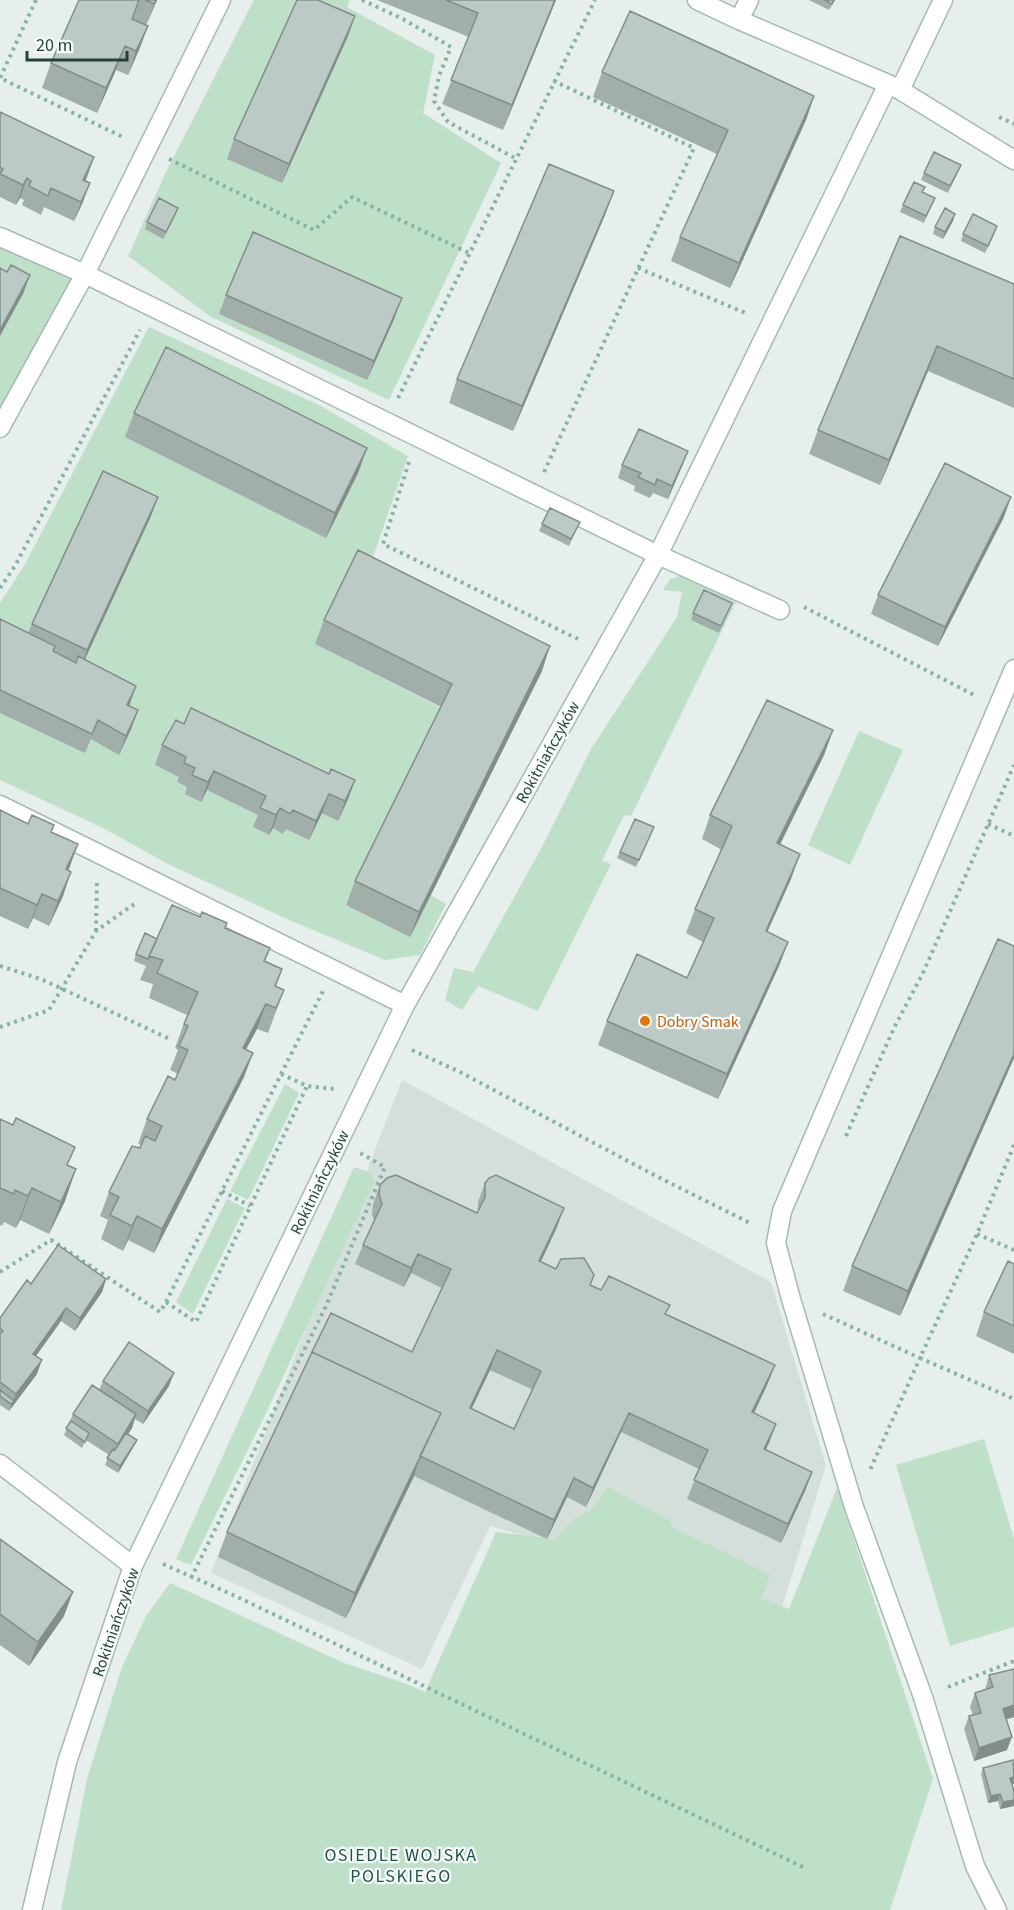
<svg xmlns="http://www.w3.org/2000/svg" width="1014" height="1910" font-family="'Source Sans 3',sans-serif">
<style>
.built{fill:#d4dfda}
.green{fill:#bfe0c8}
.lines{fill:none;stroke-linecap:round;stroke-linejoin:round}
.lane-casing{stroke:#a8b8b2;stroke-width:21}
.street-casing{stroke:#a8b8b2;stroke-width:21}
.path{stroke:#86b3a5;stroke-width:4;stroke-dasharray:3 4.5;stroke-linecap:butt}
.lane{stroke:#fff;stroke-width:18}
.street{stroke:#fff;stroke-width:18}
.wall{fill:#a1aea9;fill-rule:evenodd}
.shaded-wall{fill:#838d89}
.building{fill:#bbcac4;stroke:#838d89;stroke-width:1.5;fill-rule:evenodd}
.food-dot{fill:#e8710a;stroke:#f7fbf9;stroke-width:2}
.labels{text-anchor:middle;stroke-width:4.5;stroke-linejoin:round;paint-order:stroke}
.street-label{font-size:16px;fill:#24423a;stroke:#f7fbf9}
.food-label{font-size:16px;fill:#c56008;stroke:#f7fbf9;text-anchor:start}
.neighbourhood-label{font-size:18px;letter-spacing:1.5px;fill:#1f5548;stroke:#f7fbf9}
</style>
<rect width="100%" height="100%" fill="#e6efeb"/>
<!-- built -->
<path class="built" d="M402 1080 771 1282 826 1466 769 1648 554 1545 490 1526 422 1669 211 1573Z"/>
<!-- green -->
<path class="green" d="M254 0H350L347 7 435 55 423 113 501 163 389 400 211 317 128 256 166 172Z
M0 237 85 274 0 428Z
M149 327 319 405 408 456 370 566 352 561 315 644 443 709 431 895 446 904 420 955 385 960 287 919 170 865 105 829 0 780V603L25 564Z
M686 574 738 598 631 816 624 815 602 861 611 864 538 1011 478 986 462 1010 445 1000 454 968 473 972 544 843 591 749 677 617 682 592 663 590 670 579Z
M859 731 903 750 850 865 808 845Z
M285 1084 299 1093 248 1200 230 1191Z
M354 1167 369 1172 375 1180 268 1409 191 1565 176 1559Z
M227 1199 245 1208 193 1314 176 1302Z
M984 1439 1014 1539V1627L950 1646 896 1465Z
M608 1487 671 1521V1527L770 1574 761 1599 789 1609 837 1488 933 1779 890 1910H61L87 1779 122 1667 146 1616 170 1583 344 1663 407 1684 425 1692 496 1532 555 1539 576 1518 589 1512Z"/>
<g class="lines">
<defs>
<path id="lane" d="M997 1910 975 1866 923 1697 854 1507 791 1299 776 1243 782 1211 1014 669"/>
<path id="street" d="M697 0 739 20 749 0
M888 84 900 90 1014 160
M900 90 943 0
M0 237 85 274 658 555 780 610
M0 428 85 274 221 0
M0 805 405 1005
M0 1464 133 1566
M32 1910 67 1762 133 1566 405 1005 658 555 888 84 739 20"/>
</defs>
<!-- lane casing -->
<use href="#lane" class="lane-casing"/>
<!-- street casing -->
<use href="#street" class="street-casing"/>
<!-- path -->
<path class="path" d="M36 0 0 78 125 138
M362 0 403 19 451 47 439 76 434 101 448 122 515 158
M999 117 1014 124
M169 159 314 230 352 197 469 253
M638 268 748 314
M398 398 595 0
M409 462 383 544 582 641
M544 472 694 148 554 81
M0 588 15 566 140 330
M804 607 976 696
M988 824 1014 836
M96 931 97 881
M0 966 41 979 172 1040
M0 1027 49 1010 96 931 137 902
M412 1050 458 1071 658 1177 752 1224
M281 1074 307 1086 335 1089
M846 1136 894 1028 923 973 1014 765
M1014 1145 977 1234 920 1358 1014 1399
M222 1191 250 1206
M977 1234 1014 1250
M0 1272 51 1240 160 1312 166 1302 196 1322 307 1086
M166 1302 323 991
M823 1314 920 1358 870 1470
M163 1564 231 1594 803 1867
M191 1578 326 1306 385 1167 360 1153
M948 1687 1014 1661"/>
<!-- lane -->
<use href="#lane" class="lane"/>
<!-- street -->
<use href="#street" class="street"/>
</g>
<!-- wall -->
<path class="wall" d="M79 0H157L146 25 148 26 139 50 128 75 116 70 97 113 42 88 51 63Z
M377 0H556L503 130 442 104 469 37Z
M809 0H835L829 10Z
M355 16 348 36 282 183 227 159 234 139Z
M602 72 814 96 806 120 730 288 671 261 680 237 717 154 593 97Z
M0 112 94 157 85 181 83 202 74 221 44 207 41 215 22 205 24 200 20 198 16 205 0 197Z
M958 172 948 193 921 180 924 173Z
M614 191 605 215 513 431 449 403 457 379Z
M935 198 924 223 900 212 903 205Z
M175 215 163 239 145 229 147 222Z
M953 221 943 239 933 234 935 227Z
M995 233 985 253 961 241 963 234Z
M1014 284V408L928 371 880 485 809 454 818 430Z
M226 295 395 317 367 380 219 314Z
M134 413 367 448 358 473 326 538 125 437Z
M683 464 668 499 653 493 650 498 634 491 635 486 618 478 622 465Z
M158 497 151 516 85 659 136 686 129 706 138 710 131 729 119 755 91 739 85 753 0 713V619L28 633 32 624Z
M1004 517 938 646 871 614 878 595Z
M580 522 569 546 539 531 542 524Z
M729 610 719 633 691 620 693 613Z
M324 620 542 671 410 937 346 905 355 881 441 707 315 644Z
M184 724 329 774 355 780 348 799 338 821 322 813 309 840 286 829 283 834 273 828 269 835 253 827 258 815 207 790 201 802 185 794 187 787 177 782 179 777 155 765 162 745Z
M833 730 824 755 780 845 791 879 767 932 788 942 779 966 718 1099 598 1045 607 1021 687 978 703 942 686 933 695 909 722 850 702 839 710 815Z
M0 810 28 824 52 832 68 870 63 896 49 926 33 918 28 929 0 916Z
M651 834 636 867 617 858 620 852Z
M225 928 270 948 265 962 282 969 276 987 284 990 268 1033 257 1029 246 1049 244 1077 154 1253 128 1240 123 1251 101 1239 108 1220 100 1216 109 1192 141 1145 138 1144 147 1119 175 1080 178 1074 170 1070 178 1050 175 1048 187 1015 149 998 153 984 140 980 146 966 134 961 136 954 157 939Z
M1014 946V1058L900 1316 843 1291 852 1266Z
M0 1119 69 1166 65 1201 49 1234 20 1220 16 1228 4 1222 2 1226 0 1225Z
M485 1183 557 1227 541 1262 601 1290 667 1314 775 1365 767 1385 754 1413 776 1424 766 1449 812 1472 805 1491 781 1543 687 1499 699 1469 621 1432 586 1507 567 1497 547 1539 414 1476 346 1618 218 1557 227 1532 412 1352 442 1288 411 1273 404 1287 355 1264 363 1245 374 1220 372 1214 373 1204 380 1185 477 1213 478 1211V1202ZM490 1370 533 1390 514 1429 471 1409Z
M1014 1264V1354L976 1336 984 1312Z
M106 1279 102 1292 75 1331 61 1321 36 1356 37 1374 9 1411 0 1405V1318L31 1284Z
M103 1381 169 1386 143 1424 135 1419 132 1428 128 1434 137 1440 134 1446 118 1473 105 1465 109 1455 86 1440 82 1448 64 1435 73 1414 99 1390Z
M0 1539 64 1616 29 1666 0 1645Z
M1014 1669V1717L1006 1719 1007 1750 974 1761 964 1729 969 1716 973 1715 970 1707 975 1693 985 1690 989 1675Z
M983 1768 1012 1784 1014 1791V1806L1000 1809 998 1801 988 1803 981 1774Z"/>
<!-- shaded-wall -->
<path class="shaded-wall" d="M156 0H157L145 28Z
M555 0H556L503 130 512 105Z
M355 16 348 36 282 183 289 164Z
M148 26 139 50 128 75 136 51Z
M125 46 116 70 97 113 106 88Z
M814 96 806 120 730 288 739 263Z
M94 157 87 177 76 199 83 180Z
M27 178 20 198 16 205 23 185Z
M90 183 83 202 74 221 81 202Z
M614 191 605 215 513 431 522 406Z
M178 208 175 215 163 239 166 232Z
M955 214 953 221 943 239 945 232Z
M30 275 23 294 0 336V330Z
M402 298 395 317 367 380 374 361Z
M937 346 928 371 880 485 889 460Z
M367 448 358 473 326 538 335 513Z
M688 451 683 464 668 499 672 486Z
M158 497 151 516 80 670 87 650Z
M1011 497 1004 517 938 646 945 627Z
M550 646 542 671 410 937 419 912Z
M136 686 129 706 127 705Z
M138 710 131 729 119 755 126 736Z
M833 730 824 755 768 868 777 843Z
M214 771 207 790 201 802 208 782Z
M355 780 348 799 338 821 345 801Z
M329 794 322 813 309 840 316 821Z
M280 808 273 828 269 835 276 815Z
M78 844 69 869 57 894 66 869Z
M800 854 791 879 757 955 766 931Z
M71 872 63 896 49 926 58 901Z
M42 894 33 918 28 929 37 905Z
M788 942 779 966 718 1099 727 1074Z
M266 1004 257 1029 234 1072 243 1048Z
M253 1053 244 1077 154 1253 162 1229Z
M1014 1054V1058L900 1316 908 1291Z
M76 1169 65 1201 49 1234 61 1202Z
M32 1188 20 1220 16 1228 28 1196Z
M564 1208 557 1227 532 1280 539 1261Z
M137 1216 128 1240 123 1251 132 1226Z
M418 1254 411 1273 404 1287 411 1268Z
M106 1279 102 1292 75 1331 80 1318Z
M66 1308 61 1321 28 1367 33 1354Z
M497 1350 490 1370 463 1427 470 1408Z
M42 1360 37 1374 9 1411 16 1394Z
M775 1365 767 1385 745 1432 752 1412Z
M174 1373 169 1386 143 1424 148 1411Z
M441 1413 420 1456 414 1476 346 1618 355 1593Z
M629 1413 621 1432 586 1507 593 1488Z
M136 1414 132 1428 113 1457 118 1444Z
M776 1424 769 1443 757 1468 764 1449Z
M137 1440 134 1446 118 1473 120 1466Z
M812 1472 805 1491 781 1543 788 1524Z
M574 1478 567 1497 547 1539 554 1520Z
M73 1592 64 1616 29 1666 38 1642Z
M1014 1705V1717L998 1722 1003 1709Z
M1012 1737 1007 1750 974 1761 979 1748Z
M1014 1777V1784L1008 1785 1010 1778Z
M1000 1794 998 1801 988 1803 991 1796Z
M1014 1800V1806L1000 1809 1003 1802Z"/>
<!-- building -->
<path class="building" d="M79 0H139L132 19 148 26 136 51 125 46 106 88 51 63Z
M145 0H156L154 4Z
M297 0H318L355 16 289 164 234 139Z
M446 0H555L512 105 451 80 478 13Z
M825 0H834L832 4Z
M630 11 814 96 739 263 680 237 728 130 602 72Z
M0 112 94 157 83 180 90 183 81 202 51 188 48 196 29 186 31 181 27 178 23 185 0 174 3 169 0 167Z
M934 152 961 165 950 186 924 173Z
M549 164 614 191 522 406 457 379Z
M914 182 925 187 922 192 935 198 926 216 903 205Z
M159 198 178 208 166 232 147 222Z
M945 208 955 214 945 232 935 227Z
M973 214 997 226 988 246 963 234Z
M253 232 402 298 374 361 226 295Z
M900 236 1014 284V379L937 346 889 460 818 430Z
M11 265 30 275 0 330V268L7 272Z
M166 347 367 448 335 513 134 413Z
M639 429 688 451 672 486 657 479 655 485 638 477 641 473 622 465Z
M945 463 1011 497 945 627 878 595Z
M103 471 158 497 87 650 32 624Z
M550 508 580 522 571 539 542 524Z
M358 550 550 646 419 912 355 881 452 684 324 620Z
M704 590 732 603 721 626 693 613Z
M0 619 55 646 53 651 76 663 78 656 136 686 127 705 138 710 126 736 98 720 92 734 0 690Z
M767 700 833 730 777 843 800 854 766 931 788 942 727 1074 607 1021 637 954 687 978 714 918 695 909 732 826 710 815Z
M191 708 329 774 331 769 355 780 345 801 329 794 316 821 293 810 290 814 280 808 276 815 260 808 266 796 214 771 208 782 192 775 195 768 184 763 186 757 162 745 176 720 184 724Z
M0 810 28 824 32 815 54 825 51 832 78 844 66 869 71 872 58 901 42 894 37 905 0 888Z
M635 819 654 827 639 860 620 852Z
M172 905 200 917 202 912 227 923 225 928 270 948 264 961 282 969 275 986 284 990 276 1008 266 1004 243 1048 253 1053 162 1229 137 1216 132 1226 110 1215 119 1197 109 1192 132 1146 140 1148 145 1136 155 1141 162 1126 147 1119 168 1076 175 1080 188 1050 179 1046 188 1026 184 1024 198 992 157 973 163 960 149 956Z
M145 933 157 939 148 959 136 954Z
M998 939 1014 946V1054L908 1291 852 1266Z
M16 1118 75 1147 67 1165 76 1169 61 1202 32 1188 28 1196 15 1190 14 1194 0 1188V1119L13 1125Z
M396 1175 477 1213 485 1197V1183L489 1178 496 1175 564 1208 539 1261 556 1269 561 1259 584 1258 594 1275 590 1285 601 1290 609 1276 670 1305 665 1314 775 1365 752 1412 776 1424 764 1449 812 1472 788 1524 694 1480 708 1450 629 1413 593 1488 574 1478 554 1520 420 1456 441 1413 312 1352 331 1313 412 1352 451 1269 418 1254 411 1268 363 1245 382 1204 379 1194 380 1185 387 1178ZM497 1350 541 1371 514 1429 470 1408Z
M58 1245 106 1279 80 1318 66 1308 33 1354 42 1360 16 1394 0 1382V1334L3 1331 0 1328V1318L27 1280 31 1284Z
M1008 1261 1014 1264V1326L984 1312Z
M129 1342 174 1373 148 1411 103 1381Z
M312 1352 441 1413 355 1593 227 1532Z
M92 1385 136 1414 118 1444 73 1414Z
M0 1390 14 1401 11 1404 0 1396Z
M71 1421 89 1433 85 1442 66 1428Z
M126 1433 137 1440 120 1466 107 1458 113 1449 115 1450Z
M0 1539 73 1592 38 1642 0 1614Z
M1014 1669V1705L1003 1709 1012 1737 979 1748 969 1716 981 1713 975 1693 993 1687 989 1675Z
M1013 1760 1014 1777 1010 1778 1014 1791V1800L1003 1802 1000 1794 991 1796 983 1768Z"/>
<!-- markers -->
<circle class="food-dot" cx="645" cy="1021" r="6"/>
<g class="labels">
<!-- street labels -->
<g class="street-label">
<text transform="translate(547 752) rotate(-61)" y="6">Rokitniańczyków</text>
<text transform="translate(319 1182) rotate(-64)" y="6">Rokitniańczyków</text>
<text transform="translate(115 1622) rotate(-71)" y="6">Rokitniańczyków</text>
</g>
<!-- food labels -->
<g class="food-label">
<text x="657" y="1027">Dobry Smak</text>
</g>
<!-- neighbourhood labels -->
<g class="neighbourhood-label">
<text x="401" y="1861">OSIEDLE WOJSKA<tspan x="401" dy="21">POLSKIEGO</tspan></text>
</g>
</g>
<!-- scale -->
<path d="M27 51v9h100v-9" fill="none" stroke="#24423a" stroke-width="3"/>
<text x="36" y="51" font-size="18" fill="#24423a" stroke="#f7fbf9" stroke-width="4.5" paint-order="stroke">20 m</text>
</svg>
